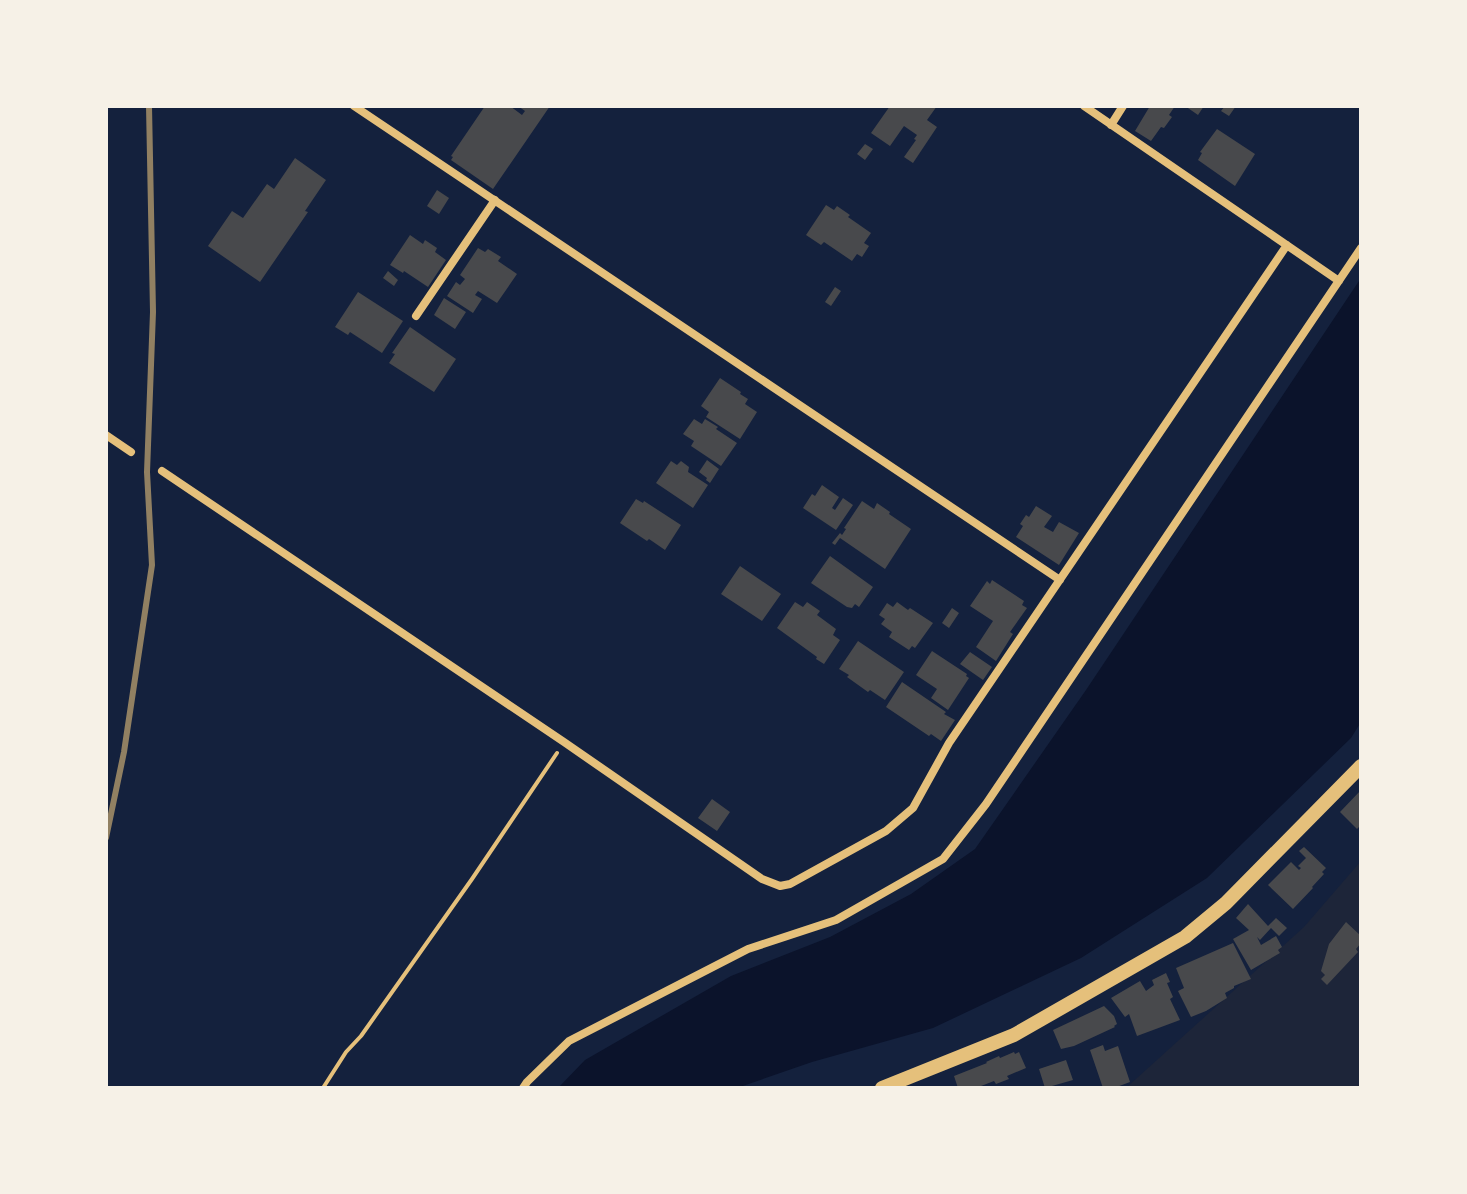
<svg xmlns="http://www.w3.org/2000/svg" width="1467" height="1194" font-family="'Nunito Sans',sans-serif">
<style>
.green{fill:#1d2539}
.water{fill:#0b132b}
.building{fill:#48494c}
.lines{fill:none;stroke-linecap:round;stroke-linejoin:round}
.path{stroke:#e5c07b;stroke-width:4}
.minor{stroke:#e5c07b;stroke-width:8}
.secondary{stroke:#e5c07b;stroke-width:14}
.rail{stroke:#918062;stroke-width:6}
</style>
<rect width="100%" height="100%" fill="#14213d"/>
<!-- green -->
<path class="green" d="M1361 861V1088H1126L1304 927Z"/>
<!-- water -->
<path class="water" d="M1361 278V722L1351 738 1207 878 1081 958 933 1028 812 1062 737 1088H558L585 1060 651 1022 731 976 830 937 911 894 975 849 1086 690Z"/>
<!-- building -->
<path class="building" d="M485 106H510L522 115 525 111 518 106H550L493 189 451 160 453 157 451 156Z
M890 106H937L927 120 937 127 913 163 904 157 916 140 914 139 917 135 904 126 890 146 871 133Z
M1150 106H1175L1169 115 1172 117 1164 128 1161 127 1151 141 1135 131Z
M1185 106H1204L1198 115Z
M1225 106H1236L1229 116 1221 111Z
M1217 129 1255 154 1235 186 1198 160 1202 153 1200 152Z
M865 144 873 149 865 160 857 154Z
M295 158 326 180 305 211 308 212 260 282 208 246 232 211 243 218 267 184 274 189Z
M437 190 449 198 439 214 427 206Z
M826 205 834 210 837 206 850 215 848 217 871 233 864 243 869 246 862 257 857 254 852 261 824 242 821 245 806 235Z
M410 235 423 244 425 240 437 248 435 252 446 260 428 287 404 271 403 273 390 265Z
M478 248 485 252 488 249 501 257 498 261 517 274 497 303 478 291 475 295 482 299 473 313 447 296 456 282 460 285 465 279 460 275Z
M388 271 398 280 394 286 383 278Z
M835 287 841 291 831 306 825 302Z
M358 292 403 321 382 353 350 332 348 335 335 327Z
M444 298 466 312 455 329 434 315Z
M410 327 456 359 434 392 389 363 395 354 392 353Z
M720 378 741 392 740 394 748 399 745 404 757 412 740 439 706 417 709 412 701 406Z
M694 419 702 424 705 419 718 427 716 429 737 443 721 466 691 446 694 441 683 434Z
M707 460 719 469 710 483 706 480 707 478 699 472Z
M671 461 677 465 681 461 689 467 688 472 708 485 693 508 656 483Z
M822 485 839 497 832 508 835 510 843 498 853 505 836 530 803 508 812 494 815 496Z
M636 499 643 503 644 501 681 525 665 550 649 539 647 541 620 523Z
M862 501 874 509 877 503 890 512 889 514 911 529 885 569 840 538 835 545 832 543 840 533 842 535 846 529 844 528Z
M1036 506 1052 516 1044 527 1053 532 1059 522 1079 533 1059 565 1016 537 1023 526 1020 524 1026 515 1029 517Z
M830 556 873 587 859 607 855 604 852 608 847 607 811 583Z
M740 566 781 594 762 621 721 594Z
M992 580 1024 601 1022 605 1027 608 1010 632 1013 634 996 661 976 647 993 621 970 606 987 581 990 584Z
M795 602 803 607 807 602 820 611 817 615 836 629 833 635 840 640 824 664 816 659 817 657 777 628Z
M897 602 908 610 910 608 933 623 915 648 912 646 909 650 889 637 892 632 881 624 885 619 879 615 887 603 893 607Z
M952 608 959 613 949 628 942 623Z
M858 641 904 672 885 700 870 690 868 692 847 677 849 675 839 669Z
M932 651 967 674 966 676 969 678 948 710 931 698 937 689 916 675Z
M970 652 992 667 983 680 960 664Z
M902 682 946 712 944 714 955 720 941 741 931 734 929 736 886 707Z
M1361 790V825L1357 829 1340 812Z
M712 799 730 812 717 831 698 818Z
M1304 847 1326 868 1322 872 1324 874 1312 887 1313 888 1293 909 1268 885 1291 862 1299 870 1301 868 1298 866 1306 858 1299 851Z
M1248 904 1268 926 1276 918 1287 928 1279 936 1271 928 1260 940 1257 937 1261 945 1276 936 1282 947 1278 950 1280 953 1251 970 1233 939 1249 930 1236 918Z
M1346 922 1361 936V943L1356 949 1358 952 1327 985 1321 979 1325 975 1321 971 1329 944Z
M1233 943 1251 979 1234 986V988L1225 993 1227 998 1206 1011 1191 1017 1178 991 1184 988 1176 968Z
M1166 973 1170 982 1167 983 1173 997 1170 999 1180 1020 1137 1036 1129 1014 1125 1017 1111 998 1140 981 1146 991 1154 985 1152 980Z
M1104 1006 1114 1016 1117 1024 1114 1026 1115 1027 1074 1046 1061 1049 1053 1030Z
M1103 1045 1105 1051 1118 1046 1130 1082 1114 1088H1103L1090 1050Z
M1014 1052 1015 1054 1019 1052 1026 1068 1007 1076 1009 1079 996 1084 994 1081 976 1088H958L954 1076 987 1063 986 1062 999 1056 1000 1058Z
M1066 1060 1073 1080 1045 1088 1039 1069Z"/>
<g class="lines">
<!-- path -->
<path class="path" d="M323 1088 346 1052 361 1036 472 879 557 753"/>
<!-- minor -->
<path class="minor" d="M354 106 1060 580
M1084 106 1339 281
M1111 125 1123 106
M416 316 495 200
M106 435 131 452
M162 471 564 742 762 879 780 886 790 884 886 831 913 808 949 743 1287 245
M523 1088 527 1082 569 1041 748 949 836 920 943 859 986 804 1361 248"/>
<!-- secondary -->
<path class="secondary" d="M882 1088 1014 1035 1185 937 1226 903 1361 766"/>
<!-- rail -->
<path class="rail" d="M106 838 124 752 152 565 147 472 153 312 149 106"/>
</g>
<!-- border -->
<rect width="1467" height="1194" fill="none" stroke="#f6f1e7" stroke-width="216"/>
</svg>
